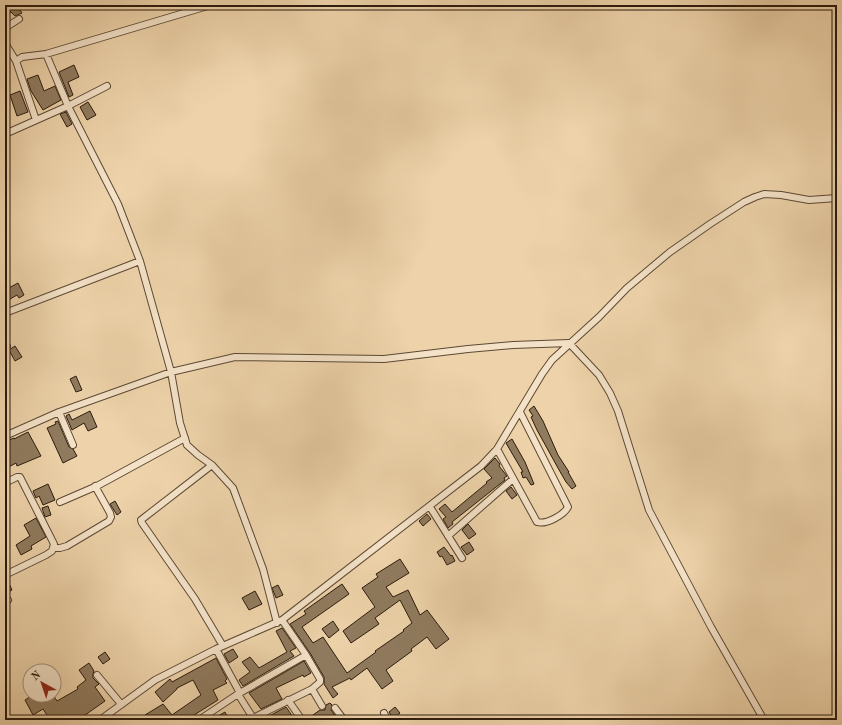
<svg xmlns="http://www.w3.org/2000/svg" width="842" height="725" font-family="'Old Standard TT',serif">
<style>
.building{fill:#907b5f;stroke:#2b1b0d}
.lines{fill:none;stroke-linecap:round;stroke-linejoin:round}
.minor-casing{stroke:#5c4934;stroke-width:8}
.minor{stroke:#f4e2c8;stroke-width:6}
</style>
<rect width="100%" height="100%" fill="#eed3aa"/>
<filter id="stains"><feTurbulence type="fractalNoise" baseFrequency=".005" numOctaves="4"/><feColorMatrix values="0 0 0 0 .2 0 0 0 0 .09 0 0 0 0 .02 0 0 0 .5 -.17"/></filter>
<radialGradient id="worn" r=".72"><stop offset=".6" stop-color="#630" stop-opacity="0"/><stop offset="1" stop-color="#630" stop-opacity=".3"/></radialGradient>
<!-- building -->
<path class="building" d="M5 5H19L17 6 22 13 15 16 11 12 5 17Z
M74 65 79 77 68 82 73 95 69 97 59 72Z
M38 75 44 91 55 86 61 100 43 110 31 91 27 79Z
M20 91 28 112 17 116 10 95Z
M88 102 96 115 87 120 80 107Z
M66 112 72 124 67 127 60 114Z
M18 283 24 295 19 298 17 295 5 302V290Z
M15 346 22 357 15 361 9 350Z
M76 376 82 390 76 392 70 379Z
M534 406 543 421 558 455 569 472H568L576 486 572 489 566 482 558 468 537 430 531 417 533 416 529 410Z
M90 411 97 427 88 431 84 423 72 430 66 416 69 414 72 420Z
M58 421 69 447 73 449 77 456 63 463 47 428 56 424 55 422Z
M28 432 41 456 17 466 16 463 5 469V442L14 438V439Z
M512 439 525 462 534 484 531 485 526 477 523 478 521 472H523L506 443Z
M495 458 499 463 500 464 499 466 507 476 504 478 505 480 452 522 453 524 448 528 443 519 446 517 439 509 445 504 452 512 487 483 486 482 492 478 484 469Z
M48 484 55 500 43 505 39 496 36 498 33 491Z
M511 487 517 495 512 499 506 491Z
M115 501 121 512 117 515 110 504Z
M48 506 51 515 45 517 42 508Z
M427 514 431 519 423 526 419 521Z
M36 518 46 537 31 546 32 549 21 555 16 545 30 536 24 525Z
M468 524 476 534 469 539 462 530Z
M469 542 474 550 467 555 461 547Z
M444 547 451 556 452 555 455 561 447 565 442 556 440 557 437 552Z
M400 559 409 573 386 587 393 597 408 590 420 615 427 610 449 639 436 649 427 637 411 649 412 651 386 670 393 681 382 689 367 668 351 680 350 678 332 687 338 694 333 698 324 684V677L310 653 290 624 306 614 304 611 342 584 349 594 302 627 313 643 323 637 347 673 376 652 375 651 404 631 403 630 412 623 400 600 375 618 379 624 351 643 343 631 375 607 362 588 378 577 376 574Z
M5 579H7L12 590 6 593H5Z
M278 585 283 595 276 598 272 588Z
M255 591 262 604 249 610 242 598Z
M333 621 339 630 329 638 322 629Z
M282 628 296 648 290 651 294 656 243 686 239 680 250 672 242 662 250 657 259 668 287 652 276 631Z
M233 649 238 657 229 663 224 654Z
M105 652 110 659 103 664 98 657Z
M216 658 227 679 225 681 227 683 213 690 218 700 191 717 190 716 184 720H148L145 715 163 704 172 715 201 695 193 680 177 688V689L163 702 155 692 170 679 172 682Z
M304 661 311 673 304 677 303 675 276 688 282 699 261 709 249 693Z
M89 663 94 671 93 674V678L99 684 95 687 105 701 78 720H50L43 709 33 715 25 700 33 695H53L57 701 78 689 77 687 86 680 79 670Z
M330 703 332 705 331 710 338 720H306L320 710H325L326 705Z
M286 707 295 720H288L287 717 281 720H262Z
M395 707 400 713 393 719 389 712Z
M225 712 229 720H211Z"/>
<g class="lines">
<defs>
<path id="minor" d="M5 28 19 19
M5 43 16 61 22 57 46 54 211 5
M46 54 68 106 118 204 140 261 171 372 180 423 187 445 198 455 212 465 233 488 263 569 277 623
M16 61 36 120
M5 134 68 106 107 86
M5 313 140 261
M5 342 7 346
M59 412 73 445
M5 436 59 412 171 372 235 357 384 359 468 349 513 345 569 343 599 375 610 393 618 411 649 510 711 627 764 720
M497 449 537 522C546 525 564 515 568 507L565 501 520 412
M212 465 141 520 142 523 195 599 223 646
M5 483 17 477H20L54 544 52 551 46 555 5 575
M60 502 97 486 185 438
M430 507 462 558
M448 536 513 479
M54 548H60L67 546 109 521 111 517 110 513 95 486
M5 597 8 600
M216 649 240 693
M97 675 121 704
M312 689 322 706
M238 694 253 718 312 689 320 682V679L306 655 282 620
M288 700 302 720
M335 708 344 720
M384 713 387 720
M100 720 155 680 216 649 282 620 481 466 497 449 542 374 552 360 599 317 627 288 670 252 710 224 744 202 755 197 764 194 781 195 809 200 837 198
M199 720 238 694 306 655"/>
</defs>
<!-- minor casing -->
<use href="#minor" class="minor-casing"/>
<!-- minor -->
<use href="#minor" class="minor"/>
</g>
<!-- margin -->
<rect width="842" height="725" fill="none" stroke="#eed3aa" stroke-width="20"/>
<rect x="6" y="6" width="830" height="713" fill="none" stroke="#2b1b0d" stroke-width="2"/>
<rect x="10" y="10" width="822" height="705" fill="none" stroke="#2b1b0d"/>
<!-- north arrow -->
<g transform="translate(42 683) rotate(320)"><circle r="19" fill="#f4e2c8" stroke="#a4927d"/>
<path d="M0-3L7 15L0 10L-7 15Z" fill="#8f2418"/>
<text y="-6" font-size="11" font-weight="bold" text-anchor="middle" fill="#2b1b0d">N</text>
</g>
<rect width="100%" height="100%" filter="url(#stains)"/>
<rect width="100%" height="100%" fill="url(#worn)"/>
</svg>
